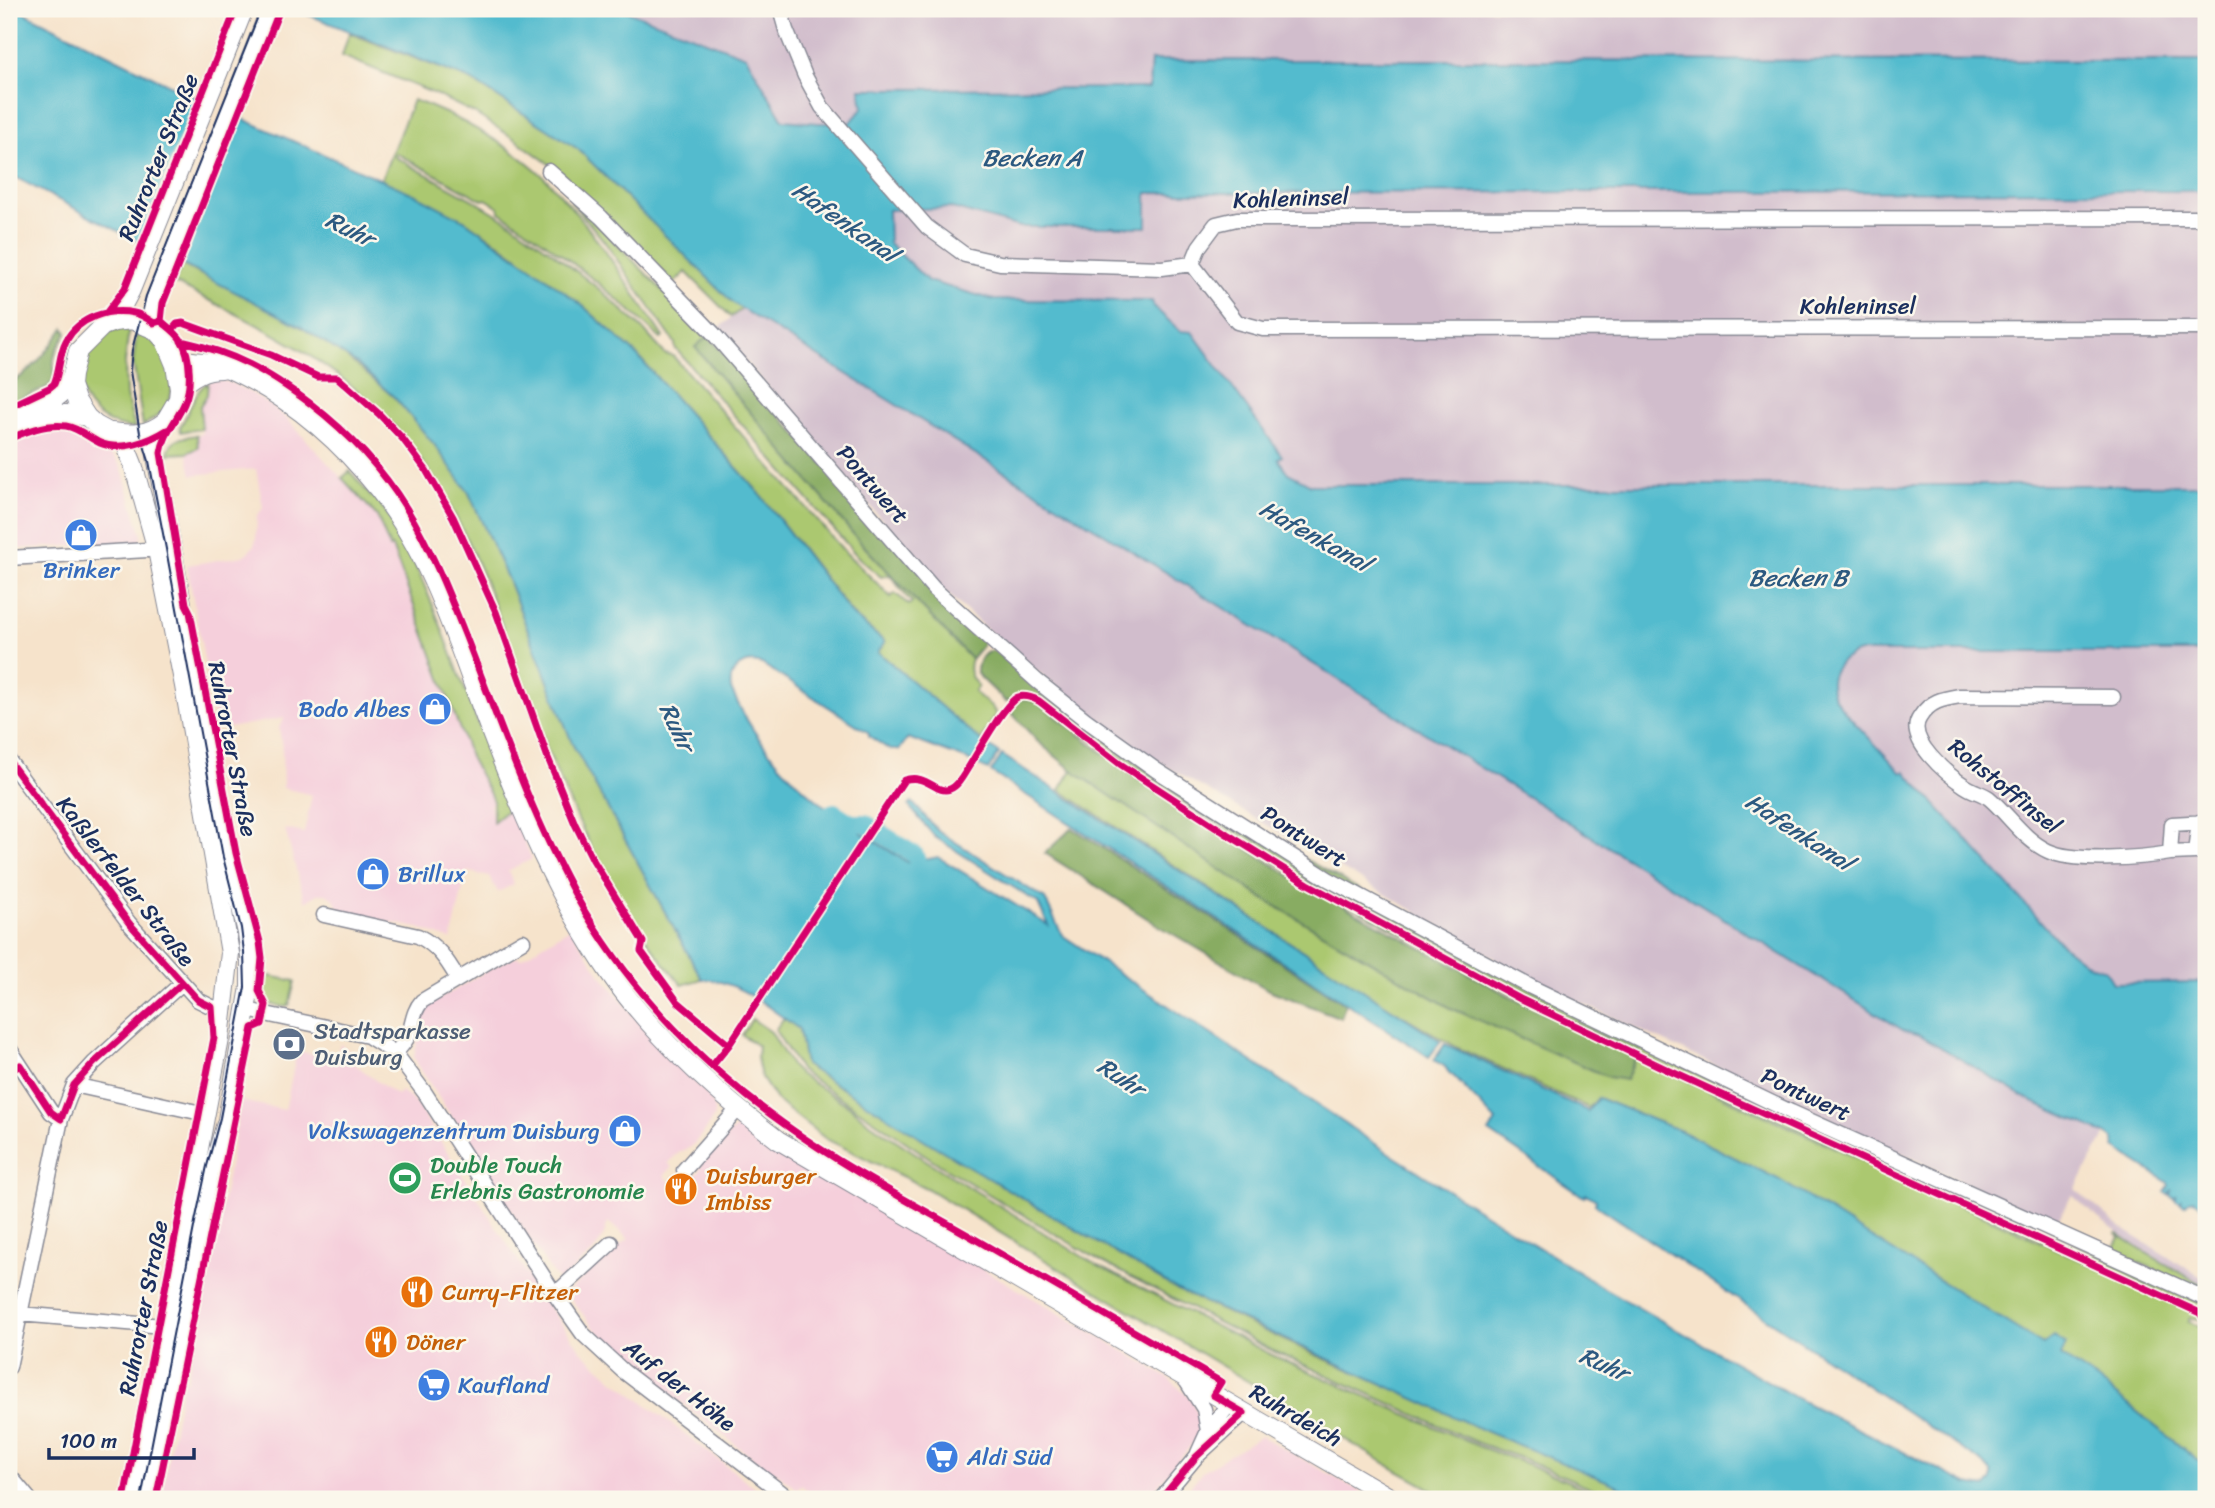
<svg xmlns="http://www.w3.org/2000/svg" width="2215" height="1508" font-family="Sriracha,sans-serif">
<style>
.built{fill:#f5cfdb}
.industrial{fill:#d1bdcc}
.green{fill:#abc86f;stroke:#637c66;stroke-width:2}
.forest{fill:#88ac62;stroke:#526e60;stroke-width:2}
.water{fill:#52bbce;stroke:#367596;stroke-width:2}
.pier{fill:#f6e3cb}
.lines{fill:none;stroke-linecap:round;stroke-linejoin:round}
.river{stroke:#52bbce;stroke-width:18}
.minor-casing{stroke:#888994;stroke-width:17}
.major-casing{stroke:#888994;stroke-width:20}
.minor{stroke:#fff;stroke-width:14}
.major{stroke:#fff;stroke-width:18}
.tram{stroke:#1b2f5e;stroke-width:2}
.cycleway-casing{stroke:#fbf7ec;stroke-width:11}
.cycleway{stroke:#d6006c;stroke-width:7}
.labels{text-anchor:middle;stroke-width:5;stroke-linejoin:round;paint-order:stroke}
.street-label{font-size:23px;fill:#1b2f5e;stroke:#fbf7ec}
.shop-label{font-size:23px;fill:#366cbe;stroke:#fbf7ec;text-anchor:start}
.service-label{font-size:23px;fill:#4e5e75;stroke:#fbf7ec;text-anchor:start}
.leisure-label{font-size:23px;fill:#27864d;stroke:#fbf7ec;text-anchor:start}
.food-label{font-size:23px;fill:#c56008;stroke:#fbf7ec;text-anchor:start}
.water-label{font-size:24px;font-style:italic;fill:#2c5980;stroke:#fbf7ec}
</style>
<rect width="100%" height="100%" fill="#fbf7ec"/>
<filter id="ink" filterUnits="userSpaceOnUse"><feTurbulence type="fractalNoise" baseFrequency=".0143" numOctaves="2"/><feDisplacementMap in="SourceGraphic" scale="14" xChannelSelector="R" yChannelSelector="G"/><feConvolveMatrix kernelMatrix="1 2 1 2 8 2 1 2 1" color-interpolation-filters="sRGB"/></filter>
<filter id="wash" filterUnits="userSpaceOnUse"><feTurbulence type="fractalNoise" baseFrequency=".00686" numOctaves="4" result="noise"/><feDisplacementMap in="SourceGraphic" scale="28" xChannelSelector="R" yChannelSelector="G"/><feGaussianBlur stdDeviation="1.57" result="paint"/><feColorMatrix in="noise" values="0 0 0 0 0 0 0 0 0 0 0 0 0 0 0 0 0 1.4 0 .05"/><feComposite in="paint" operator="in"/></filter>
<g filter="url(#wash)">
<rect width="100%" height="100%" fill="#f6e3cb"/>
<!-- built -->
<path class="built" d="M218 380 231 383 251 393 270 405 287 419 377 516 390 547H392L395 554 471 759 489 792 493 801 490 805 493 822 510 808 532 859 508 871 514 884 498 892 489 877 467 871 451 940 419 928 347 914 341 912 334 899 326 894H318L305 902 285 829 304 833 312 795 283 788 282 746 279 727 285 718 217 730 187 565 243 556 247 553 253 547 256 540 257 516 263 508 256 469 192 475 187 453 197 448V435L202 434 200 406 207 395 208 382Z
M54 430H66L107 451 116 459 121 467 142 536 139 542 9 549V443L40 431Z
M570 928 599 972 654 1040 707 1094 714 1106V1115L708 1127 691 1147 677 1154 668 1163 672 1167 664 1176 683 1193 685 1191 683 1187 699 1172 703 1160 714 1147 720 1143 733 1130 742 1127 752 1130 790 1157 1148 1365 1168 1378 1192 1400 1200 1421 1199 1431 1192 1444 1147 1499H818L801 1485 797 1489 774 1471 772 1473 626 1360 593 1327 571 1299 568 1292 608 1253 629 1239 608 1222 603 1237 594 1251 561 1280 558 1279 552 1273 467 1143 468 1142 419 1067 414 1057 422 1018 427 1008 431 1004 495 966 518 956 520 959Z
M340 1044 349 1051 345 1056 375 1080 397 1095 401 1091 415 1102 544 1300 583 1353 615 1381 770 1499H161L183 1380 187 1381 206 1282H208L241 1101 285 1110 297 1051 336 1059Z
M1261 1436 1374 1499H1180L1203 1471Z"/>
<!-- industrial -->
<path class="industrial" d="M622 9H2206V61L1152 60 1150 88 860 89 863 108 850 123H818L784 120 746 56Z
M2206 191V485H1311L1288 473 1278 459 1282 455 1192 333 1180 331 1154 307 1152 302 994 300 928 281 889 243 888 209 952 208 1020 227H1146V193Z
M742 309 1903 1030 1920 1035 2033 1102 2106 1134 2075 1189 2121 1228 2206 1280V1287L2141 1250 2093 1214 2072 1195 2055 1225 1533 980 1128 744 994 636 938 585 718 329Z
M1859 652H2206V983H2113L2105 970 2085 963 2062 945 1905 772 1902 774 1839 705 1831 690 1834 670 1840 660 1849 655Z"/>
<!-- green -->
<path class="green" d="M349 33 471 80 578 149 733 302 742 309 731 317 686 272 674 283 560 172 515 139 474 113 435 94 342 56Z
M413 100C455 114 517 149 547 180 593 228 627 283 663 337L661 339C612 292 558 249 500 212L499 207 486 199 482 200 396 153 395 157 477 202 513 224 552 252 599 289 641 327 665 354 673 356 844 551 891 597 895 593 909 605 912 602C902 593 898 584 890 575L881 577 859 558 675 348V343L604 241 571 201 595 222 708 336 695 347 860 542 971 659C967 670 970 677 978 686L974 692 992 707 996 714 981 741 878 652 885 642 854 616 759 493 636 354 583 306 503 246 464 220 381 180Z
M182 265 274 311 338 350 395 398 434 444 469 493 509 582 573 745 702 979 682 985C671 971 659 958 649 943 609 886 576 821 550 756 504 642 476 515 391 423 331 358 252 321 174 283Z
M129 328 125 362 126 395 135 428C82 427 58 367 103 334 109 329 121 329 129 328Z
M137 330C155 338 173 359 173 379 173 388 170 399 168 408L143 426 133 362Z
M208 382 207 395 200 406 202 429 181 432 180 427C190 412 193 392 208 382Z
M197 435 198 448 187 453 168 454C171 437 181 438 197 435Z
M350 471 371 497 374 495C411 545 433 605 455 663 474 712 492 760 510 808L493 822V801L489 792 471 759 392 547 390 548 377 516 342 478Z
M1072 770 1264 899 1451 1008 1626 1080 1636 1057 2199 1314 2200 1316 2199 1319 2190 1318 2188 1322 2206 1328V1467L2096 1379 1778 1179 1681 1131 1598 1098 1589 1108 1458 1048 1375 999 1060 790Z
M264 975 295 981 289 1006 286 1007 269 1004 263 996Z
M784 1018 799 1029 805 1065 936 1147 1180 1291 1311 1353 1650 1499H1617L1526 1460 1478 1443 1271 1350 1102 1262 940 1165 801 1071 775 1030Z
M752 1019 771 1032 792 1067 799 1074 852 1108 867 1121 938 1168 1098 1266 1272 1355 1478 1446 1525 1463 1609 1499H1449L1398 1471 1081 1282 928 1189 826 1139 777 1101 761 1077 757 1058 758 1046 742 1035Z
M1641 1047 2203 1304 2204 1308 2202 1311 2198 1310 1672 1071 1638 1054Z
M2117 1233 2141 1250 2206 1287V1292L2113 1251 2120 1237 2116 1234Z"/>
<!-- forest -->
<path class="forest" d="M64 328 67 333C62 341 55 350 54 360 53 372 59 377 48 387L9 404V384C32 372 49 349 64 328Z
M708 336 983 641 982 646 971 659 860 542 695 347Z
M993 650 1153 774 1641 1047 1638 1054 1523 999 1309 883 1228 833 1121 762 1040 699C1024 692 1021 695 1006 702L977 674C976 663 982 653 993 650Z
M1025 698 1039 703 1119 765 1184 809 1307 886 1521 1002 1636 1057 1626 1080 1608 1077 1451 1008 1264 899 1072 770 1037 741 1010 711 1009 708 1015 701Z
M1072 828 1345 1004 1341 1018 1269 990 1156 924 1045 853Z"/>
<!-- water -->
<path class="water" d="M9 9H17L202 101 416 195 464 220 537 271 583 306 636 354 759 493 853 616 885 642 878 652 981 741 999 753 988 770 968 760 908 738 899 750H890L869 736V733L762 664C744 658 728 669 731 689 770 776 831 814 909 863L938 857 1048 925 1038 903 935 837 909 806 912 802 938 831 1045 899 1062 935 1395 1157 1597 1284 1804 1402 1967 1484 1986 1487 1992 1479V1473L1983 1463 1595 1204 1596 1200 1586 1194 1584 1197 1489 1132 1496 1121 1444 1066 1434 1060 1445 1044 1588 1111 1598 1098 1681 1131 1778 1179 2043 1345 2054 1336 2066 1344 2061 1356 2096 1379 2206 1467V1499H1650L1487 1432 1180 1291 936 1147 805 1065 799 1029C770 1009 739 980 702 979L573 745 509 582 469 493 434 444 395 398 357 364 300 326 9 174Z
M294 9H622L746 56 783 120 818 123H850L863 108 860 89 1149 88 1151 60 2206 61V191L1147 193V227H1020L952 208 888 210 889 243 928 281 994 300 1152 301 1154 307 1180 331 1192 332 1282 456 1278 459 1288 473 1311 485H2206V652H1859C1838 658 1824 677 1835 698 1840 708 1849 716 1856 724 1871 740 1887 757 1902 773L1905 771 2062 945 2085 963 2105 970 2113 983 2206 982V1208L2194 1200 2189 1201 2185 1205 2181 1203 2182 1199 2180 1202 2175 1199 2177 1195 2174 1198 2170 1195 2171 1191 2168 1194 2165 1192 2169 1185 2167 1182 2115 1148 2114 1140 2106 1134 2033 1102 1920 1035 1903 1030 742 309 733 303 578 149 535 121 471 80Z
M1002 755 1441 1041 1429 1057 991 772Z"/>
<!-- pier -->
<path class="pier" d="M197 95 242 115 181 268 138 244Z"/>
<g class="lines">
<!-- river -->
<path class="river" d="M831 813 834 812 851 823H865L915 855 917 861"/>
</g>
</g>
<g filter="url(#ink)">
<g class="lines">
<defs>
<path id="minor" d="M780 9 786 30 805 76 822 107 927 227 965 255 1000 263 1162 268 1192 264
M549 171 601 217 713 333 934 589 1037 681 1086 720 1156 770 1328 879 1531 987 1791 1112 2206 1299
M1192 264 1237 322 1263 329 2206 328
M1192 264 1199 247 1216 224 1237 219 2206 218
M9 558 165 549
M2113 697 1960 696C1942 699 1930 701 1920 717 1904 739 1948 775 1965 786 1972 791 1982 793 1989 798 2009 815 2024 840 2048 851 2074 863 2142 858 2170 853
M9 761 129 923 198 1000 212 1007 225 1009
M2199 822 2195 852 2170 853 2172 824 2206 822
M324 915 418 936C438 946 447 960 458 979
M247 1010 368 1036 395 1053 425 1093 554 1293 583 1334 623 1371 790 1499
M9 1048 51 1112 61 1119
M395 1053C400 1048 406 1042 409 1034 413 1022 413 1011 422 1001L523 941
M74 1085 206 1114
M684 1170 738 1109
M554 1293 562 1288 611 1243
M19 1314 175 1327
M9 1367 61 1119 74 1085 94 1063 182 983
M1185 1379 1204 1409 1208 1431
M1198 1453 1208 1431 1230 1404
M9 1475 29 1499
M1161 1499 1196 1457 1244 1413"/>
<path id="major" d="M114 322 131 290 244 9
M155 330 153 311 155 300 270 9
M169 348C174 352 180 358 186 360 199 363 210 360 222 366 285 393 336 436 378 489 433 558 458 647 489 728 522 814 557 897 610 974 655 1038 716 1093 778 1140L1393 1499
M179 389C192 376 204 369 222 369
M9 414 56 398 65 391 72 375
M9 429C39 414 54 410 87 417
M111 432C131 435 148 435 164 422
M132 1499 220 1039 230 953 184 686 157 550 133 464 125 444 120 438 96 425 87 417 76 400 71 385 72 375 78 351 103 326 114 322 132 320 155 330 165 341 175 365 179 389 178 399 159 431 155 450 214 786 228 854 247 933 250 956V987L227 1120 212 1170 199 1223 147 1499"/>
</defs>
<!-- minor casing -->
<use href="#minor" class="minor-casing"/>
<!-- major casing -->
<use href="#major" class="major-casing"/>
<!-- minor -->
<use href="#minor" class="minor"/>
<!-- major -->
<use href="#major" class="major"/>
<!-- tram -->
<path class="tram" d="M141 1499 195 1222 207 1166 220 1118 245 987 244 952 241 928 223 857 166 549 149 461 140 433 130 371 132 350 146 296 261 9"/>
<defs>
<path id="cycleway" d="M107 312 125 288 236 9
M161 321 163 303 280 9
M172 330 177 324 183 323 271 355 318 377H337L379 414 402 438 426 470 453 517 496 612 548 758 575 824 593 860 643 942 641 951 678 1002 729 1045
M181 341C235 353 267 371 311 404 398 471 427 538 466 637 502 729 535 826 585 912 634 994 706 1069 784 1124 842 1166 906 1200 968 1235 1052 1284 1137 1333 1221 1382L1213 1395 1244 1413 1196 1457 1161 1499
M9 407 49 388 54 384C60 370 59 354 66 341 79 317 108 308 134 313 141 314 148 319 154 323L161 321C168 327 176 332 181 340 191 356 192 387 184 404 176 422 164 433 161 453L186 604 190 612 236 853 260 942 262 958 259 991 266 1005 262 1024 253 1028 156 1499
M9 439C26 431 47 423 66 426 79 428 89 438 100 443 121 452 150 441 167 430
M9 761 129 923 198 1000 212 1007 214 1038 124 1499
M712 1066 729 1045 904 780C928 773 936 795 950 789 958 786 963 776 968 768 977 754 1005 702 1018 697 1025 695 1033 698 1039 701L1120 764 1227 834 1308 884 1522 1000 1672 1072 2200 1313 2206 1322
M9 1072 20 1065 51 1112 61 1119 74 1085 94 1063 182 983"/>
</defs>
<!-- cycleway casing -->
<use href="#cycleway" class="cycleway-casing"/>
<!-- cycleway -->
<use href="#cycleway" class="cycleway"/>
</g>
</g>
<!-- icons -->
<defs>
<symbol id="shop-disc" viewBox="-11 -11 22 22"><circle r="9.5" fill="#3f7fe0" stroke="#fbf7ec"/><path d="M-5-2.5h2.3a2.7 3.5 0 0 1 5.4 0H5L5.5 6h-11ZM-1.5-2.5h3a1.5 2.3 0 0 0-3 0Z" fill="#fff"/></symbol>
<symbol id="bank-disc" viewBox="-11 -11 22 22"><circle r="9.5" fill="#5c6f8a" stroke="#fbf7ec"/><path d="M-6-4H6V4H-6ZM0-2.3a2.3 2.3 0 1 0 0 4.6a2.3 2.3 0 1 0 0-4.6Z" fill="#fff"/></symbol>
<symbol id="stadium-disc" viewBox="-11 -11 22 22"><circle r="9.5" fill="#2e9e5b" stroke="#fbf7ec"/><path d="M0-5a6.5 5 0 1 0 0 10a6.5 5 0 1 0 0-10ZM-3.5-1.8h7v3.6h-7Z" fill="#fff"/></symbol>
<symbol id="restaurant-disc" viewBox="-11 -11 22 22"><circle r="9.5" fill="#e8710a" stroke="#fbf7ec"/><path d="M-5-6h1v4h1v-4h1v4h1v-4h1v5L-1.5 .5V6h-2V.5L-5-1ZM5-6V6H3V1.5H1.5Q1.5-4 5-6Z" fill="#fff"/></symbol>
<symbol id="supermarket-disc" viewBox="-11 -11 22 22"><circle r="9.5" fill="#3f7fe0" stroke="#fbf7ec"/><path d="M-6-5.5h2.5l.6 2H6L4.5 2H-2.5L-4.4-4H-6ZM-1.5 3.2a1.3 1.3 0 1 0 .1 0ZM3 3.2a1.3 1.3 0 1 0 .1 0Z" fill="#fff"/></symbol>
</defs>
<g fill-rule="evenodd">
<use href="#shop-disc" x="62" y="516" width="38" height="38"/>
<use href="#shop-disc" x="416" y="690" width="38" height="38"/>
<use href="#shop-disc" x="354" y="855" width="38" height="38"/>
<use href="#bank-disc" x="270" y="1025" width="38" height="38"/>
<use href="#shop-disc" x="606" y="1112" width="38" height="38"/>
<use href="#stadium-disc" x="386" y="1159" width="38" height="38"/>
<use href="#restaurant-disc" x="662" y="1170" width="38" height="38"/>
<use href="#restaurant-disc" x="398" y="1273" width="38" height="38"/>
<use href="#restaurant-disc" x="362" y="1323" width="38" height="38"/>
<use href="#supermarket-disc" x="415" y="1366" width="38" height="38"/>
<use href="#supermarket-disc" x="923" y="1438" width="38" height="38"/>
</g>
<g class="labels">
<!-- street labels -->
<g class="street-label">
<text transform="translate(158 157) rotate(-68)" y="8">Ruhrorter Straße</text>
<text transform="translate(1291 198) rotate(-2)" y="8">Kohleninsel</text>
<text x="1858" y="314">Kohleninsel</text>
<text transform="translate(873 484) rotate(49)" y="8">Pontwert</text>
<text transform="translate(233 749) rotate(79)" y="8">Ruhrorter Straße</text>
<text transform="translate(2005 786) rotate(39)" y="8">Rohstoffinsel</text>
<text transform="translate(1304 836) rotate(32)" y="8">Pontwert</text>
<text transform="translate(126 881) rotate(52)" y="8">Kaßlerfelder Straße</text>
<text transform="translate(1806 1094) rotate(25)" y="8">Pontwert</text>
<text transform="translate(143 1308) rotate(-79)" y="8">Ruhrorter Straße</text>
<text transform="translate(680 1385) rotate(38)" y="8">Auf der Höhe</text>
<text transform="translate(1296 1415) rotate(30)" y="8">Ruhrdeich</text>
</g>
<!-- shop labels -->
<g class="shop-label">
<text x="81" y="578" text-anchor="middle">Brinker</text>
<text x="410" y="717" text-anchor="end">Bodo Albes</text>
<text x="398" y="882">Brillux</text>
<text x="600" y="1139" text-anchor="end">Volkswagenzentrum Duisburg</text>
<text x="458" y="1393">Kaufland</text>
<text x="967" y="1465">Aldi Süd</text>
</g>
<!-- service labels -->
<g class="service-label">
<text x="314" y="1039">Stadtsparkasse<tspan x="314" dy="26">Duisburg</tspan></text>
</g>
<!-- leisure labels -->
<g class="leisure-label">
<text x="430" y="1173">Double Touch<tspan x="430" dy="26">Erlebnis Gastronomie</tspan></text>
</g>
<!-- food labels -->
<g class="food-label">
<text x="706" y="1184">Duisburger<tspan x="706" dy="26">Imbiss</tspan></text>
<text x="442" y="1300">Curry-Flitzer</text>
<text x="406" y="1350">Döner</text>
</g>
<!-- water labels -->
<g class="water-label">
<text x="1032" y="166">Becken A</text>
<text transform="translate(845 222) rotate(35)" y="8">Hafenkanal</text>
<text transform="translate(350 229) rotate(26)" y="8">Ruhr</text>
<text transform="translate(1315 536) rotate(29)" y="8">Hafenkanal</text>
<text x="1798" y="586">Becken B</text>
<text transform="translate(677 727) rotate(64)" y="8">Ruhr</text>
<text transform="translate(1799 832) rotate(33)" y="8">Hafenkanal</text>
<text transform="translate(1121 1077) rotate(33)" y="8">Ruhr</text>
<text transform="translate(1604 1364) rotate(24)" y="8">Ruhr</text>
</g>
</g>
<!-- margin -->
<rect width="2215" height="1508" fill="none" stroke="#fbf7ec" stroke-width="35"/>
<!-- scale -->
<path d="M49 1448v10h145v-10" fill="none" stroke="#1b2f5e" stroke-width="3.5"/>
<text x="60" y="1448" font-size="21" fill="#1b2f5e" stroke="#fbf7ec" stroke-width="5" paint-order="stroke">100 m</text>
</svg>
